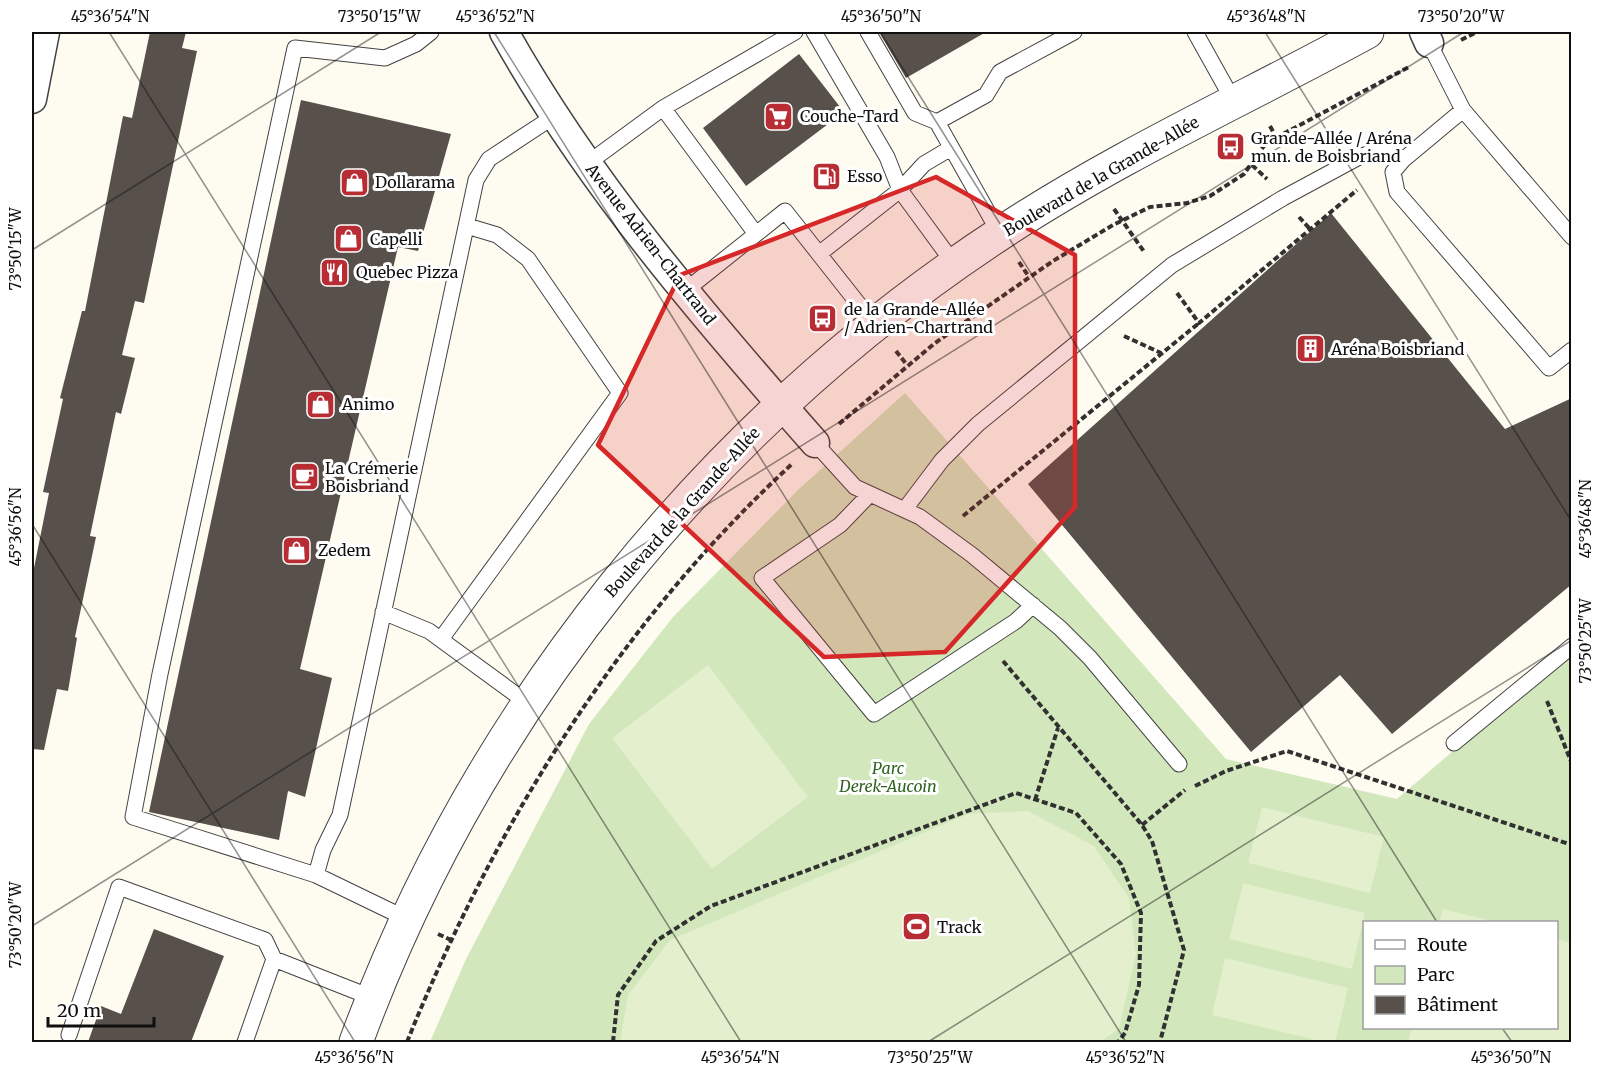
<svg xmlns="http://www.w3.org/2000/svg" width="1603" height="1074" font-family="Merriweather,serif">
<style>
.green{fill:#d2e7bc;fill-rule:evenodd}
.pitch{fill:#e3efcd}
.building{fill:#57504b}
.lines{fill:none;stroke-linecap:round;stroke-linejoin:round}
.service-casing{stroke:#424242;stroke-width:17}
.minor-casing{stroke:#424242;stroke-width:31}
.tertiary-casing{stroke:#424242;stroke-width:35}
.path{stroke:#313131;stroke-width:4;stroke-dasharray:6 3;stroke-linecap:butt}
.service{stroke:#fff;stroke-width:15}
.minor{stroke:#fff;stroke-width:28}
.tertiary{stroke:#fff;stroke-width:33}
.marked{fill:#d62828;fill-opacity:0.2;stroke:#d62828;stroke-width:4.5;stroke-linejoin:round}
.ticks{fill:none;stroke:#0f0f0f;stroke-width:1.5;stroke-opacity:0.45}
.labels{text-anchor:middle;stroke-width:6;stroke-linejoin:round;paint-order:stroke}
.poi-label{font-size:16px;fill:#0f0f0f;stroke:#fff;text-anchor:start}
.street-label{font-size:16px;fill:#0f0f0f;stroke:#fff}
.park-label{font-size:16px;font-style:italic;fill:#2f6322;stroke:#fff}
.neatline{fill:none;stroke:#0f0f0f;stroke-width:2}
.ticks-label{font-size:15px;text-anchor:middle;fill:#0f0f0f}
</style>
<rect width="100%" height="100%" fill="#fefcf1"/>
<!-- green -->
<path class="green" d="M905 393 1226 759 1397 799 1571 650V1042H430L466 959 589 724 673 617 798 490ZM1364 922H1556V1028H1364Z"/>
<!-- pitch -->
<path class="pitch" d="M708 665 808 797 712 869 612 738Z
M1262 807 1384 837 1370 893 1248 863Z
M1028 811 1094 846 1129 898 1136 954 1119 1029 1100 1042H620L628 995 670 940 968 814Z
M1243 883 1365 913 1352 969 1229 939Z
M1443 909 1496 922H1439Z
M1557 939 1571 943V1042H1408L1412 1028H1556Z
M1225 958 1348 988 1335 1042H1324L1212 1015Z"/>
<!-- building -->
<path class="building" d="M150 32H186L182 48 197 51 144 303 135 301 122 355 135 358 121 414 116 412 90 536 96 537 75 637 77 638 68 691 57 689 44 750 32 749V578L49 493 43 492 63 399 60 398 82 311H85L123 116 132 118Z
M879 32H986L906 78Z
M799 54 844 112 746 186 703 128Z
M301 100 451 134 418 251 398 247 300 669 332 678 305 797 288 791 279 840 149 812Z
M1331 213 1505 429 1572 398V584L1392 734 1340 675 1251 752 1028 484Z
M154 929 224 956 191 1042H88L101 1006 121 1014Z"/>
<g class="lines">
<defs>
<path id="service" d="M814 32 887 157 900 190 924 164 951 148
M868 32 915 113 937 122
M1195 32 1234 102
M1429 43 1463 110 1572 237
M663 108 795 32
M1403 160 1393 172 1397 192 1549 368 1572 350
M588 163 663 108 756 234
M1000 234 937 122 986 95 1000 72 1074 32
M686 290 785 211 819 254
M875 325 819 254 900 190 955 265
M815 443 855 487 920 517 972 555 1060 628 1090 658 1179 764
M869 495 840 525 762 578 874 714 1016 621 1033 605
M905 509 942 460 978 424 1172 265 1283 198 1361 156 1383 150 1390 151 1403 160 1463 110
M383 612 429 631 529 704
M441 639 620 393 528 259 497 235 467 226
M1454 743 1572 646
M316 875 133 817 160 674 295 48 385 58 416 44 431 32
M407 919 316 875 323 850 340 815 476 180 489 159 556 115
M69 1035 119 887 265 940 274 959
M245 1042 274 959 373 998"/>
<path id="minor" d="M504 32C588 182 702 315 815 443
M1424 32 1429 43
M32 99 45 32"/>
<path id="tertiary" d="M356 1042C477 712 710 423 1004 231 1120 155 1246 98 1367 32"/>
</defs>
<!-- service casing -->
<use href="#service" class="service-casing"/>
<!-- minor casing -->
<use href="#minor" class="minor-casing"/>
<!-- tertiary casing -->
<use href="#tertiary" class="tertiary-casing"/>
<!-- path -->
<path class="path" d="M1461 40 1477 32
M1270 126 1276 137
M1252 165 1267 179
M1114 209 1145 253
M1299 217 1310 229
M1019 262 1029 277
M1177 293 1199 323 1357 190
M1124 336 1161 353
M896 351 907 365
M839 424 935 343 1053 261 1113 225 1150 207 1187 203 1210 196 1244 174 1266 143 1409 67
M963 516 1199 323
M1003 661 1142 825 1152 841 1184 950 1160 1042
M1547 701 1572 764
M1195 786 1226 771 1287 751 1572 845
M1035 800 1058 728
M1142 825 1185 790
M438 934 451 940
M407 1042C494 826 620 622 792 464
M613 1042 618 995 656 941 711 906 1016 793 1076 813 1121 864 1141 913 1139 985 1125 1033 1118 1042"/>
<!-- service -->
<use href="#service" class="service"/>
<!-- minor -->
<use href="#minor" class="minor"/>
<!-- tertiary -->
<use href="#tertiary" class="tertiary"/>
</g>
<!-- marked area -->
<path class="marked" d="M936 177 1075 255V507L945 652 824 657 598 445 680 275Z"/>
<!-- ticks -->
<path class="ticks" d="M109 32 741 1042M494 32 1126 1042M880 32 1437 922M1265 32 1572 522M32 250 381 32M32 524 355 1042M32 926 1464 32M1502 1028 1512 1042M928 1042 1572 640"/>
<!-- icons -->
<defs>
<symbol id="supermarket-square" viewBox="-11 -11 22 22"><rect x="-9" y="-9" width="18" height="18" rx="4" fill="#b82d34" stroke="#fff"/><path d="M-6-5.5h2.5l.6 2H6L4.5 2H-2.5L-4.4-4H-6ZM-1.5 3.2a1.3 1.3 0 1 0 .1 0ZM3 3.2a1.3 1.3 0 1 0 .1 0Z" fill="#fff"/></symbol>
<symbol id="bus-square" viewBox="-11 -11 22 22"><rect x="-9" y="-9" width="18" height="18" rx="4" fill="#b82d34" stroke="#fff"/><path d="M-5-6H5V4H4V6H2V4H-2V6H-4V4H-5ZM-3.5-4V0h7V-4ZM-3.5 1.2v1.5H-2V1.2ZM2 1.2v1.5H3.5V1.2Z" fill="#fff"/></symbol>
<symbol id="fuel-square" viewBox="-11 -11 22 22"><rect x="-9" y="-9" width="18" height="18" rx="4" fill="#b82d34" stroke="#fff"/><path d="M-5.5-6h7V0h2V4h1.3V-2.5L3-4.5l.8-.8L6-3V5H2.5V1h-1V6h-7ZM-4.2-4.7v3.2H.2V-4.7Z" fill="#fff"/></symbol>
<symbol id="shop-square" viewBox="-11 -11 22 22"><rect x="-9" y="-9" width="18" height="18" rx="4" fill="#b82d34" stroke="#fff"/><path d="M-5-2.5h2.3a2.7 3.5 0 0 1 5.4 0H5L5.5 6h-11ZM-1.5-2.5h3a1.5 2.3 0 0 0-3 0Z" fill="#fff"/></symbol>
<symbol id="restaurant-square" viewBox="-11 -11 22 22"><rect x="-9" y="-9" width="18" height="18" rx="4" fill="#b82d34" stroke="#fff"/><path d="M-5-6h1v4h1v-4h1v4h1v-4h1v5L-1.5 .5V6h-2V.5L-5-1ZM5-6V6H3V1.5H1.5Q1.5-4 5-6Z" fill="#fff"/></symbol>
<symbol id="building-square" viewBox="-11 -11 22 22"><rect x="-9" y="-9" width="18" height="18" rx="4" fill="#b82d34" stroke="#fff"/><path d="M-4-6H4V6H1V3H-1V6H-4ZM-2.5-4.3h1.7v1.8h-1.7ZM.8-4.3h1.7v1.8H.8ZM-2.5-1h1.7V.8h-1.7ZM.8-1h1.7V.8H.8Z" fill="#fff"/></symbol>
<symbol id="cafe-square" viewBox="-11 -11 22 22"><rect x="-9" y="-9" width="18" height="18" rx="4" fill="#b82d34" stroke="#fff"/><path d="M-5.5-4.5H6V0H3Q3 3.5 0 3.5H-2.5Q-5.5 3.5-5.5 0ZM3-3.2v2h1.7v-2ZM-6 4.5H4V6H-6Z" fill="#fff"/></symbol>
<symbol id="stadium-square" viewBox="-11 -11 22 22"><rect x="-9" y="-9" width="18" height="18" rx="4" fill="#b82d34" stroke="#fff"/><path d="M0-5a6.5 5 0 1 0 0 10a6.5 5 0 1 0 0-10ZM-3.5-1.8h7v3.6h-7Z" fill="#fff"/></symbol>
</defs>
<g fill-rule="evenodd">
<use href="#supermarket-square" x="762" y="100" width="33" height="33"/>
<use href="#bus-square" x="1214" y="130" width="33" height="33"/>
<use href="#fuel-square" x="810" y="160" width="33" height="33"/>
<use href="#shop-square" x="338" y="166" width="33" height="33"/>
<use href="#shop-square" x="332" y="222" width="33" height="33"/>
<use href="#restaurant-square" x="318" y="256" width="33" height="33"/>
<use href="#bus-square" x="806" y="302" width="33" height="33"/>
<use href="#building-square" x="1294" y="332" width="33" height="33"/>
<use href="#shop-square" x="304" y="388" width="33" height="33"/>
<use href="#cafe-square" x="288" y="460" width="33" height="33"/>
<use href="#shop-square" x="280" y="534" width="33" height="33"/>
<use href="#stadium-square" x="900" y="910" width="33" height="33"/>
</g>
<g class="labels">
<!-- poi labels -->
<g class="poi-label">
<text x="800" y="122">Couche-Tard</text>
<text x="1251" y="144">Grande-Allée / Aréna<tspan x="1251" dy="18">mun. de Boisbriand</tspan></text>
<text x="847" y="182">Esso</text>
<text x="375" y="188">Dollarama</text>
<text x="370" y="245">Capelli</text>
<text x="356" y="278">Quebec Pizza</text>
<text x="844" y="315">de la Grande-Allée<tspan x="844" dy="18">/ Adrien-Chartrand</tspan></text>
<text x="1331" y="355">Aréna Boisbriand</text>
<text x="342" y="410">Animo</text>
<text x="325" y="474">La Crémerie<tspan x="325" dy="18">Boisbriand</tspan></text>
<text x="318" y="556">Zedem</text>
<text x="937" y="933">Track</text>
</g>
<!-- street labels -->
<g class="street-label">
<text transform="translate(1101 176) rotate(-30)" y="6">Boulevard de la Grande-Allée</text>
<text transform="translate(651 244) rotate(52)" y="6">Avenue Adrien-Chartrand</text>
<text transform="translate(682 512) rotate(-48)" y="6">Boulevard de la Grande-Allée</text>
</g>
<!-- park labels -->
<g class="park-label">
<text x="888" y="774">Parc<tspan x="888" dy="18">Derek-Aucoin</tspan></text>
</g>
</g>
<!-- border -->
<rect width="1603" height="1074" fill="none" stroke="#ffffff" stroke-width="66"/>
<!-- legend -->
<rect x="1363" y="921" width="195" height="108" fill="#ffffff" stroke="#9f9f9f" stroke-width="1.5"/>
<rect x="1375" y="940" width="30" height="9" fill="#ffffff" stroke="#9f9f9f" stroke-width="1.5"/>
<text x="1417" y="951" font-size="18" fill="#0f0f0f">Route</text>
<rect x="1375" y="966" width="30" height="18" fill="#d2e7bc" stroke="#9f9f9f" stroke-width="1.5"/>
<text x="1417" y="981" font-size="18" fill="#0f0f0f">Parc</text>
<rect x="1375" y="996" width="30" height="18" fill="#57504b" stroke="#9f9f9f" stroke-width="1.5"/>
<text x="1417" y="1011" font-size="18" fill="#0f0f0f">Bâtiment</text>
<!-- scale -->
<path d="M48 1017v9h106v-9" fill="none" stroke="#0f0f0f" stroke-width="3"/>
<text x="57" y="1017" font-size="18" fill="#0f0f0f" stroke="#ffffff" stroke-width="4.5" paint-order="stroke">20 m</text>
<rect x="33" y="33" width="1537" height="1008" class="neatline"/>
<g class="ticks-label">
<text x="110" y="22">45°36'54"N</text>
<text x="379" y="22">73°50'15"W</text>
<text x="495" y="22">45°36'52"N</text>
<text x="881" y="22">45°36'50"N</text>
<text x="1266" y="22">45°36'48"N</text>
<text x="1461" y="22">73°50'20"W</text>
<text transform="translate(16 249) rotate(-90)" y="5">73°50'15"W</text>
<text transform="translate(1586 519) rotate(-90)" y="5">45°36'48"N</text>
<text transform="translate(16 527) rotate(-90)" y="5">45°36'56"N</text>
<text transform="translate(1586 641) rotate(-90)" y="5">73°50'25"W</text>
<text transform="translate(16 925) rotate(-90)" y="5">73°50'20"W</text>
<text x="354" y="1063">45°36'56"N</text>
<text x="740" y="1063">45°36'54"N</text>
<text x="930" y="1063">73°50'25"W</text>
<text x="1125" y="1063">45°36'52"N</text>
<text x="1511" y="1063">45°36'50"N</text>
</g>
</svg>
